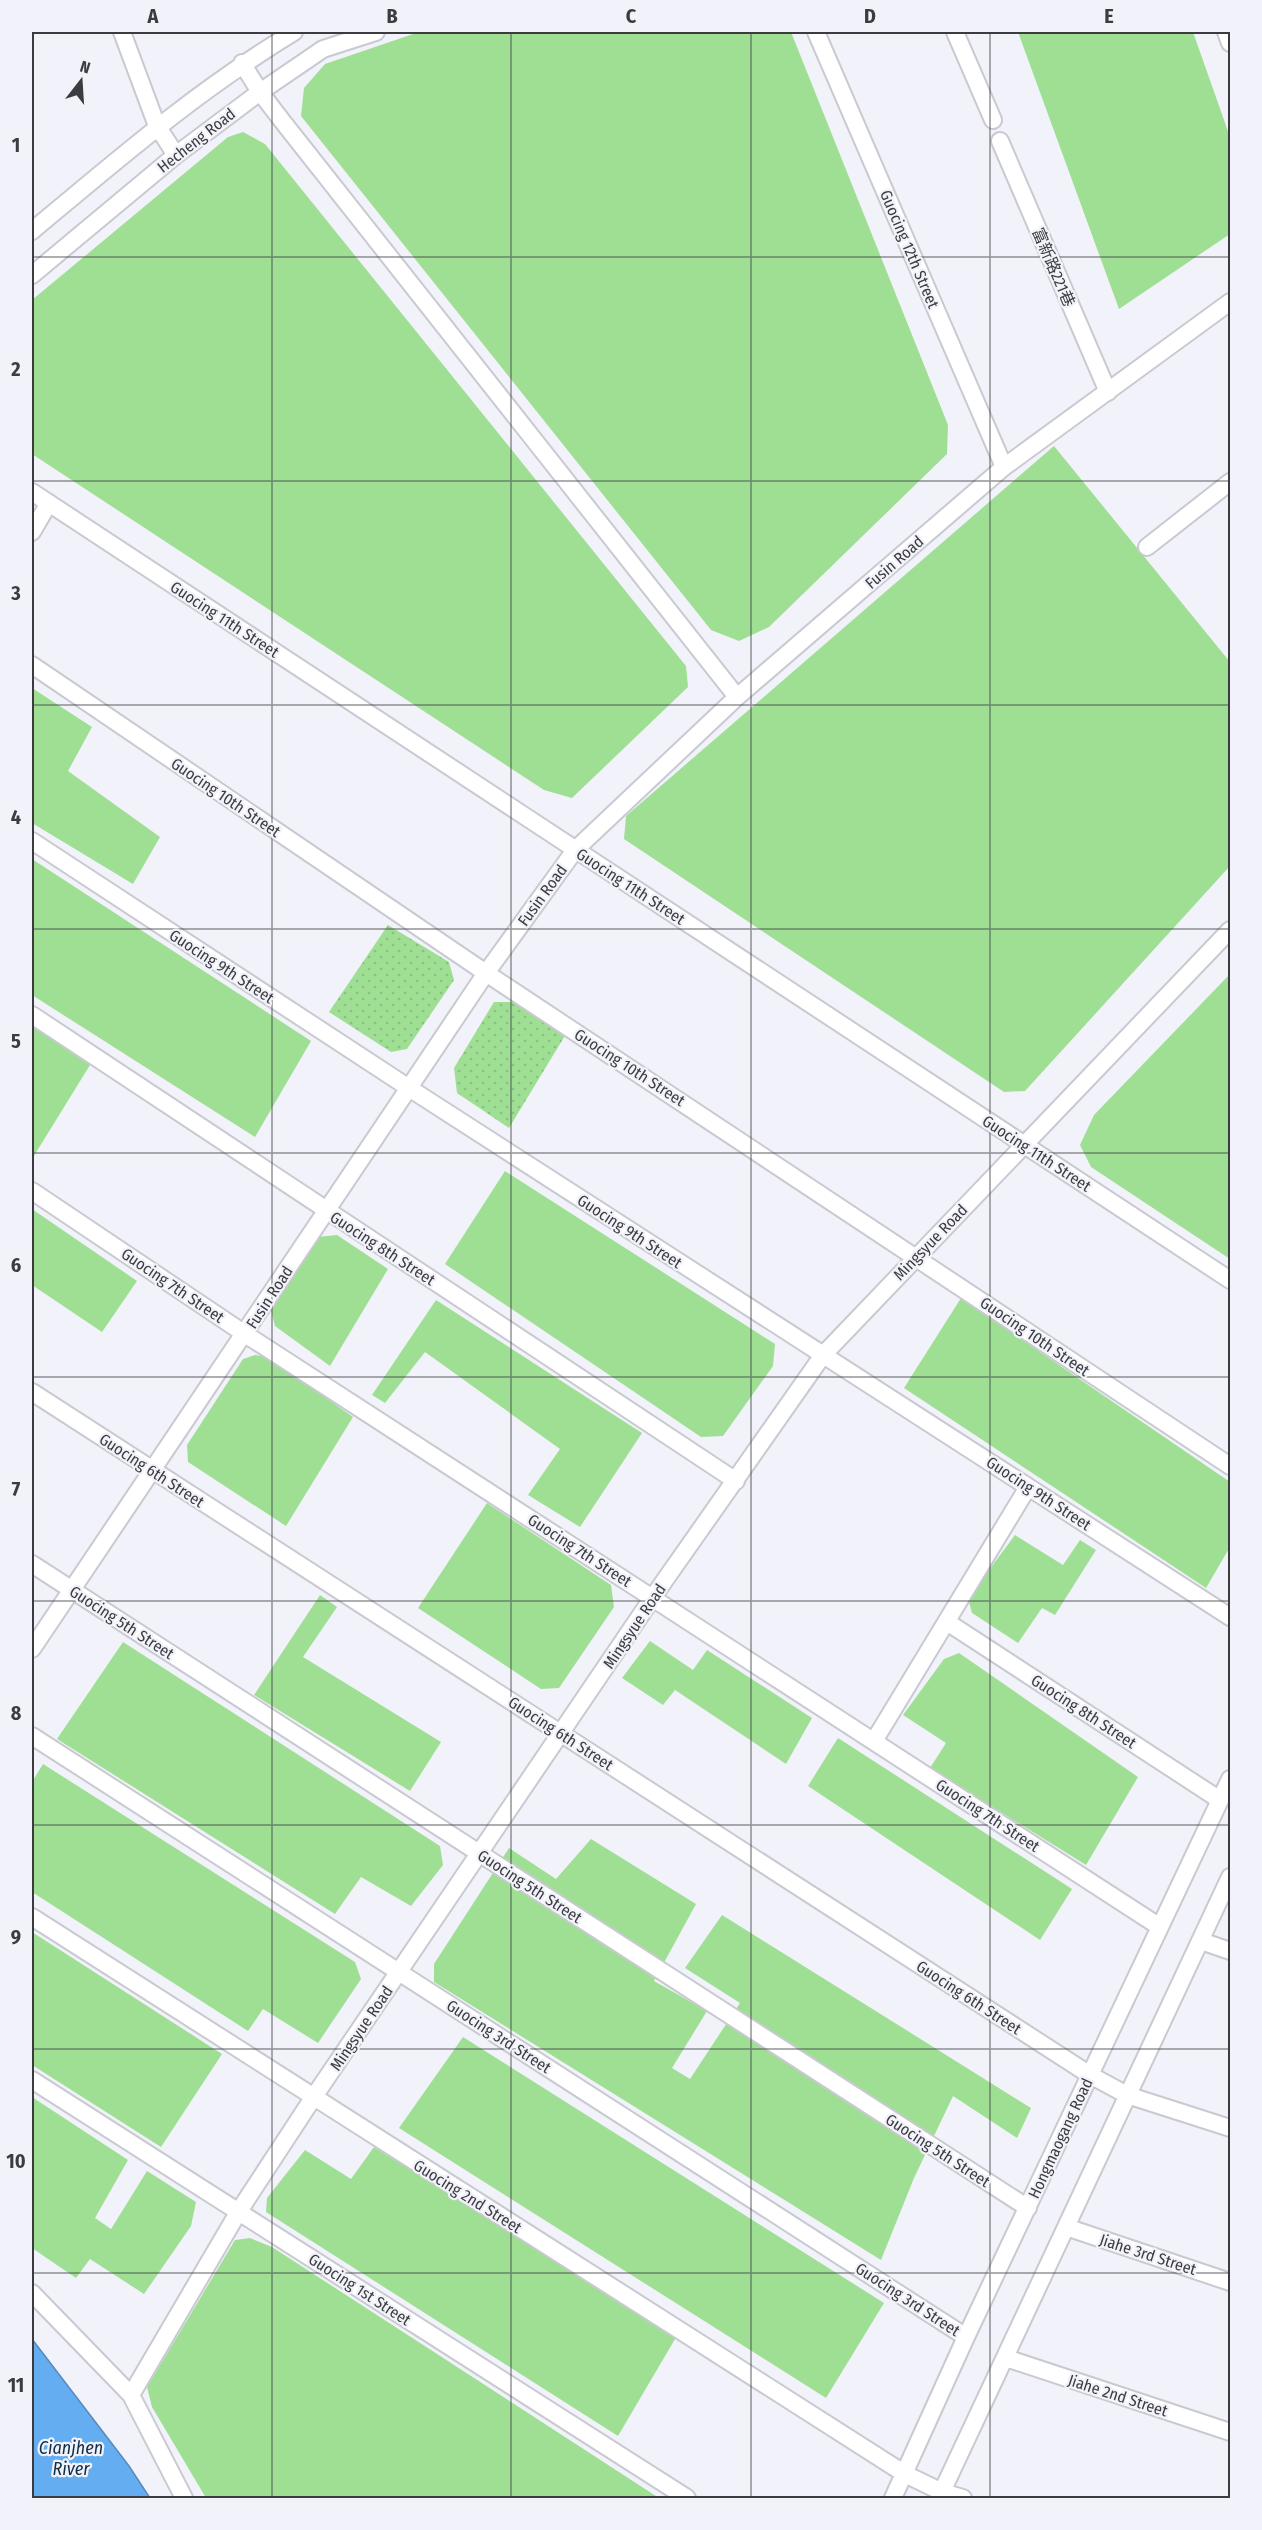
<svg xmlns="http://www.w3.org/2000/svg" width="1262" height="2530" font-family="'Fira Sans Condensed','Noto Sans TC',sans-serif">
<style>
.grass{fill:#9fdf94}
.park{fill:url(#park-dots)}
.water{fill:#64adf1;stroke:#588bbc;stroke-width:1.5}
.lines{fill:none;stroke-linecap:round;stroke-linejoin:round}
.street-casing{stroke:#c9c9d1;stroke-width:20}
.street{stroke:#fff;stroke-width:16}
.grid{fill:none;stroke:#3c3c40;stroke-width:1.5;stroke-opacity:0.55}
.labels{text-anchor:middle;stroke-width:4.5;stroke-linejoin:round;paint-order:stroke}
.street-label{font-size:16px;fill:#3c3c40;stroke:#f2f2fa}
.water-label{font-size:18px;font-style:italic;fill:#0e2d48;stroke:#f2f2fa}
.neatline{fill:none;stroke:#3c3c40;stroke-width:2}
.grid-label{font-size:20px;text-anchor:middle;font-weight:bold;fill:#3c3c40}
</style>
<defs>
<pattern id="park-dots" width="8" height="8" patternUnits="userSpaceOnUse" patternTransform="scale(1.5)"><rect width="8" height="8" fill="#9fdf94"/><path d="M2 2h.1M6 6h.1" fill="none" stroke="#8ac081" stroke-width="1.8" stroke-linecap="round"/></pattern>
</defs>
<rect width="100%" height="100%" fill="#f2f2fa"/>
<!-- grass -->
<path class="grass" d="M419 32H791L948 425 947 454 769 627 739 641 711 630 301 116 304 88 325 64Z
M1018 32H1193L1230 137V234L1119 309Z
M243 132 265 144 686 666 688 687 572 798 544 790 32 454V300L228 137Z
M1054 446 1230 662V866L1025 1091 1004 1092 624 839 626 816Z
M32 688 92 727 68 771 160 837 133 884 32 823Z
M32 859 311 1041 255 1137 32 995Z
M1230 974V1259L1091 1167 1080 1145 1094 1115Z
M32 1026 90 1065 32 1159Z
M505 1171 775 1344 773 1366 723 1436 701 1437 445 1264Z
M32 1209 137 1281 102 1332 32 1285Z
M337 1235 388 1269 330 1366 275 1326 271 1310 317 1237Z
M961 1298 1230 1482V1547L1206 1588 904 1388Z
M436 1300 642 1433 580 1527 528 1495 560 1449 425 1352 385 1403 372 1395Z
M255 1355 268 1357 353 1417 286 1526 188 1462 187 1445 243 1359Z
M487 1503 611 1585 614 1607 559 1688 541 1689 418 1608Z
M1015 1535 1063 1565 1080 1540 1096 1550 1055 1615 1042 1608 1018 1643 972 1613 968 1598Z
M320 1595 337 1607 303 1657 441 1742 410 1791 254 1695Z
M650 1641 693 1670 707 1650 812 1718 786 1764 675 1690 663 1705 622 1678Z
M123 1642 440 1846 443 1865 411 1906 361 1877 335 1914 57 1739Z
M959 1653 1138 1777 1086 1865 930 1768 946 1743 903 1715 944 1659Z
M838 1738 1072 1889 1040 1940 808 1786Z
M43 1764 355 1962 361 1979 318 2043 263 2009 248 2031 32 1892V1782Z
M591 1839 696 1904 654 1981 707 2011 672 2068 690 2079 740 2003 685 1968 722 1915 1031 2108 1017 2138 953 2096 914 2178 881 2260 434 1982V1964L509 1848 556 1879Z
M32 1932 222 2054 161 2147 32 2065Z
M463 2037 884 2303 826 2398 399 2128Z
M32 2097 128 2160 95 2218 111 2229 147 2171 196 2202 191 2226 144 2294 90 2259 76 2278 32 2248Z
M374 2147 678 2334 618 2436 266 2212 267 2198 305 2150 351 2179Z
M250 2238 272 2247 659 2498H206L152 2407 147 2387 235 2240Z"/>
<!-- park -->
<path class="park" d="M388 925 449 962 454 980 407 1049 391 1052 329 1012Z
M494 1002H515L566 1034 509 1128 457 1093 454 1068Z"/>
<!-- water -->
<path class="water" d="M32 2339 129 2466 150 2498H32Z"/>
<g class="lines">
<defs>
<path id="street" d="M122 32 157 126 176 155
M816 32 1004 467
M955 32 993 120
M1226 32 1230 43
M242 63 260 92 283 122 737 697
M1000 141 1108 392
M32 231C118 159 198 90 294 32
M32 275 176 155 260 92 323 49 376 32
M32 492 1230 1280
M32 532 49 503
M1147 547 1230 482
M32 665 486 973 1230 1466
M32 841 409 1088 1230 1617
M32 1015 736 1481
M32 1191 245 1334 1160 1927
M32 1392 1090 2075 1127 2095 1230 2128
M32 1564 1028 2208
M947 1622 1220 1800
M32 1649 486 973 575 850 737 697 1004 467 1230 302
M32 1736 966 2337
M874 1741 1028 1487
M32 1917 905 2474 942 2492 963 2498
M1201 1941 1230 1951
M32 2080 687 2498
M1066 2227 1230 2282
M32 2293 131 2395 184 2498
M1006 2358 1230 2432
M131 2395 239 2211 313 2098 653 1597 823 1355 1230 930
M893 2498 966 2337 1230 1779
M939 2498 1230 1877"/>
</defs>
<!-- street casing -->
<use href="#street" class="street-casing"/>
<!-- street -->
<use href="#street" class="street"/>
</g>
<!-- grid -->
<path class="grid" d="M272 32V2498M511 32V2498M751 32V2498M990 32V2498M32 257H1230M32 481H1230M32 705H1230M32 929H1230M32 1153H1230M32 1377H1230M32 1601H1230M32 1825H1230M32 2049H1230M32 2273H1230"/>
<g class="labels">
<!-- street labels -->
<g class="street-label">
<text transform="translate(196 140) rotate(-38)" y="6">Hecheng Road</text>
<text transform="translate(910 249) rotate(67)" y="6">Guocing 12th Street</text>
<text transform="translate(1054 267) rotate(67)" y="6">富新路221巷</text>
<text transform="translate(894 562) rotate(-41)" y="6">Fusin Road</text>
<text transform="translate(225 619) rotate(33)" y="6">Guocing 11th Street</text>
<text transform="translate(226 797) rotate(34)" y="6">Guocing 10th Street</text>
<text transform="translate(631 886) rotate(33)" y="6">Guocing 11th Street</text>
<text transform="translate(542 895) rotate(-54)" y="6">Fusin Road</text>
<text transform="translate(222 966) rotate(33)" y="6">Guocing 9th Street</text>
<text transform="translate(630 1067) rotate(33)" y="6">Guocing 10th Street</text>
<text transform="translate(1037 1153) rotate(33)" y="6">Guocing 11th Street</text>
<text transform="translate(630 1231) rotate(33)" y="6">Guocing 9th Street</text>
<text transform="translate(930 1242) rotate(-46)" y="6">Mingsyue Road</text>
<text transform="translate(383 1248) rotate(33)" y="6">Guocing 8th Street</text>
<text transform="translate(173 1285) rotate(34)" y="6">Guocing 7th Street</text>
<text transform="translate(269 1297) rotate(-57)" y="6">Fusin Road</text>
<text transform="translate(1035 1336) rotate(34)" y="6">Guocing 10th Street</text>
<text transform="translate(152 1470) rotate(33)" y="6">Guocing 6th Street</text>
<text transform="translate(1039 1493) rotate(33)" y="6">Guocing 9th Street</text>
<text transform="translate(580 1550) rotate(33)" y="6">Guocing 7th Street</text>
<text transform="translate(122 1622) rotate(33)" y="6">Guocing 5th Street</text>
<text transform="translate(634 1626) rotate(-56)" y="6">Mingsyue Road</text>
<text transform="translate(1084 1711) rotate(33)" y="6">Guocing 8th Street</text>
<text transform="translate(561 1733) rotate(33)" y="6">Guocing 6th Street</text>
<text transform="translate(988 1815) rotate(33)" y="6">Guocing 7th Street</text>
<text transform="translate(530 1886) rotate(33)" y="6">Guocing 5th Street</text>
<text transform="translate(969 1997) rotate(33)" y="6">Guocing 6th Street</text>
<text transform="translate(361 2028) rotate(-56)" y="6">Mingsyue Road</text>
<text transform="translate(499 2036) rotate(33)" y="6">Guocing 3rd Street</text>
<text transform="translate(1060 2138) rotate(-65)" y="6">Hongmaogang Road</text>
<text transform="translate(938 2150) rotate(33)" y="6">Guocing 5th Street</text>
<text transform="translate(468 2196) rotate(32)" y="6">Guocing 2nd Street</text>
<text transform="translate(1148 2254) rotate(18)" y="6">Jiahe 3rd Street</text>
<text transform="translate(360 2289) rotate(33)" y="6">Guocing 1st Street</text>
<text transform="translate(908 2299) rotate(33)" y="6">Guocing 3rd Street</text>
<text transform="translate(1118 2395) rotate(18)" y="6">Jiahe 2nd Street</text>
</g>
<!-- water labels -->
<g class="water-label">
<text x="71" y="2454">Cianjhen<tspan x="71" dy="21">River</tspan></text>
</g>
</g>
<!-- border -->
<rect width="1262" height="2530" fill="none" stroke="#f2f2fa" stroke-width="66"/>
<!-- north arrow -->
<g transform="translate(81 81) rotate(17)" stroke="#f2f2fa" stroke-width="4.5" paint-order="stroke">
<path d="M0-4.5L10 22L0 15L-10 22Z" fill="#3c3c40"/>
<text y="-9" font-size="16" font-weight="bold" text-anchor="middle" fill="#3c3c40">N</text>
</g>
<rect x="33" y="33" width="1196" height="2464" class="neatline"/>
<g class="grid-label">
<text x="153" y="23">A</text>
<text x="392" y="23">B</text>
<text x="631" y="23">C</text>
<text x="870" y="23">D</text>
<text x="1109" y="23">E</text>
<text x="16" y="152">1</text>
<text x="16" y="376">2</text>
<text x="16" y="600">3</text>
<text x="16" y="824">4</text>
<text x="16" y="1048">5</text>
<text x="16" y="1272">6</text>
<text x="16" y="1496">7</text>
<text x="16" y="1720">8</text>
<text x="16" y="1944">9</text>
<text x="16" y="2168">10</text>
<text x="16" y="2392">11</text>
</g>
</svg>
